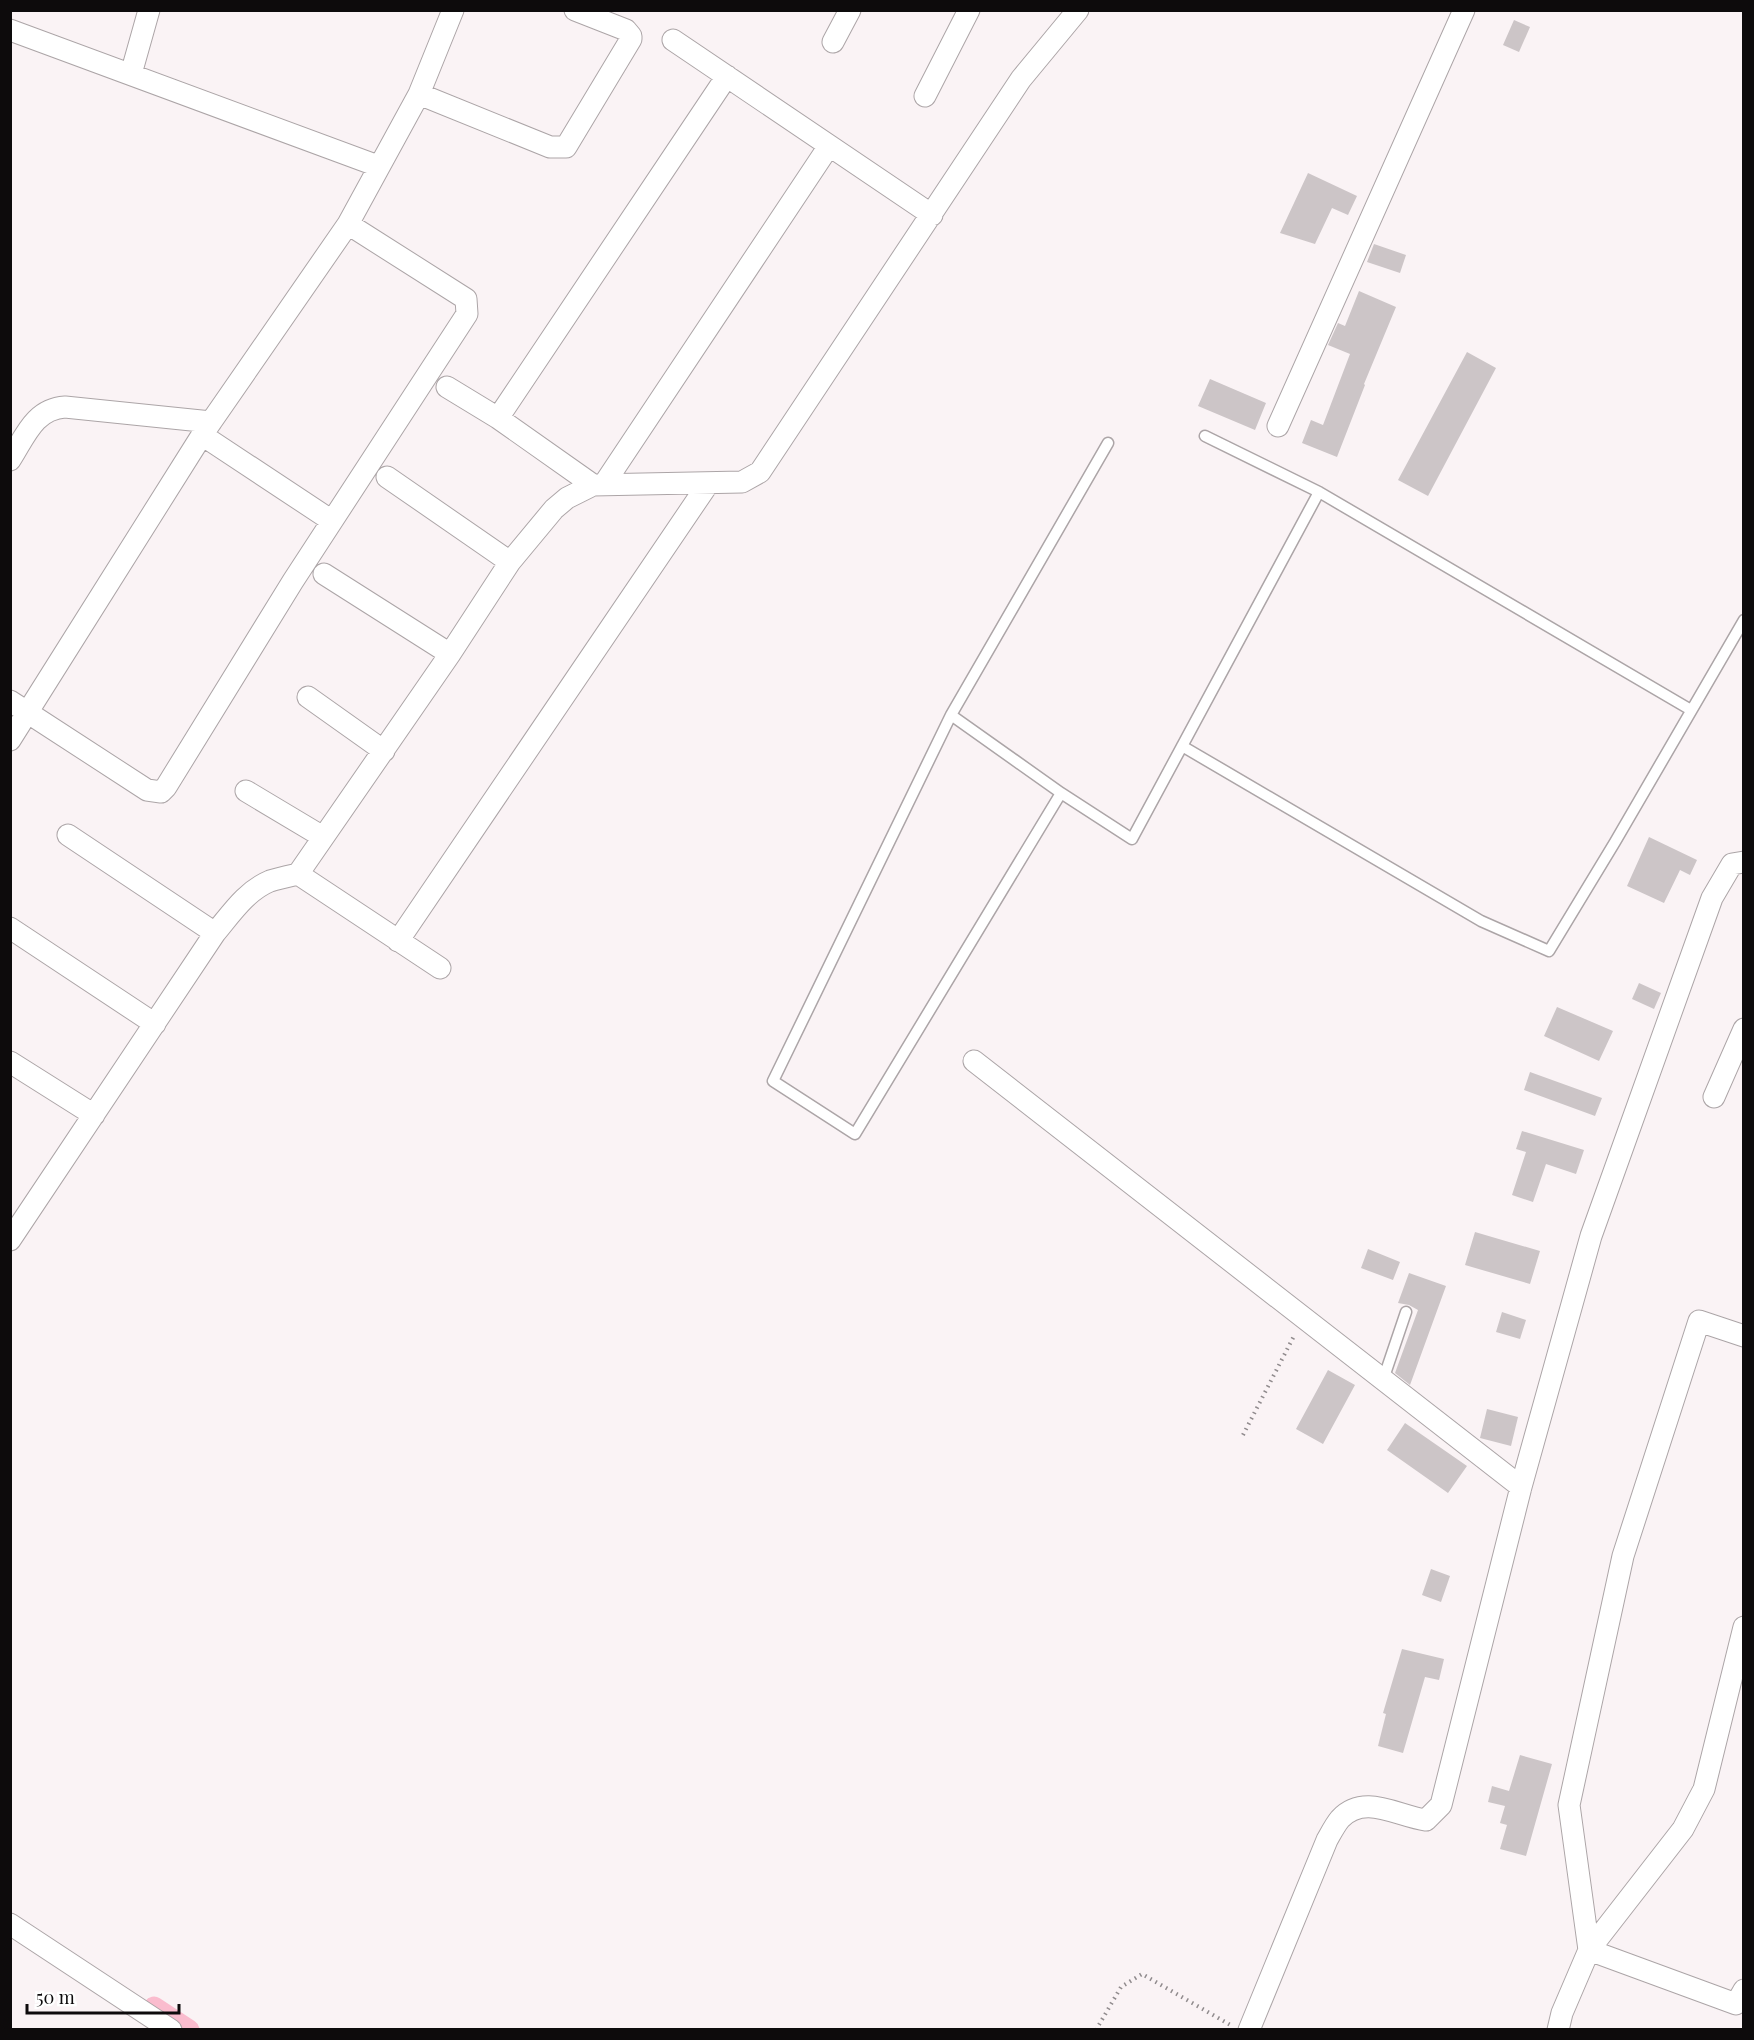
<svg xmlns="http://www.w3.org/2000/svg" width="1754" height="2040" font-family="'Playfair Display',serif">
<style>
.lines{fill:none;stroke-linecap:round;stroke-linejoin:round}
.canal{stroke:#fabcce;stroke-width:21}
.building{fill:#ccc5c7}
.service-casing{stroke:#aca5a7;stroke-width:13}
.minor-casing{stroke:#aca5a7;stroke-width:23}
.path{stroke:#908b8d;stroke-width:4;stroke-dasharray:1.5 4.5;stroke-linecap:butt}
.service{stroke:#fff;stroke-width:10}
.minor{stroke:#fff;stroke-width:21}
</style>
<rect width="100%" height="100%" fill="#faf3f5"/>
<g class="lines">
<!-- canal -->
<path class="canal" d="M154 2007 189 2030"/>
</g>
<!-- building -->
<path class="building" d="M1514 20 1530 27 1519 52 1503 45Z
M1308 173 1357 196 1348 215 1332 208 1315 244 1280 233Z
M1374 244 1406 255 1400 273 1367 262Z
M1359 291 1396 307 1364 384 1365 385 1337 457 1302 443 1311 420 1323 425 1350 354 1328 345 1338 323 1345 326Z
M1467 352 1496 368 1428 496 1398 480Z
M1210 379 1266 403 1255 430 1198 406Z
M1649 837 1697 860 1690 875 1680 870 1664 903 1627 886Z
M1639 983 1661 993 1654 1009 1632 999Z
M1557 1007 1613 1031 1599 1061 1544 1036Z
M1530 1072 1602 1098 1595 1116 1524 1090Z
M1522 1131 1584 1150 1576 1174 1546 1164 1533 1202 1512 1195 1526 1152 1516 1149Z
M1475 1232 1540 1251 1530 1284 1465 1265Z
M1368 1249 1400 1262 1393 1280 1361 1268Z
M1409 1273 1446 1286 1410 1385 1395 1373 1418 1310 1409 1305 1398 1303Z
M1502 1312 1526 1320 1520 1339 1496 1332Z
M1328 1370 1355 1385 1323 1444 1296 1429Z
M1487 1409 1518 1417 1511 1446 1480 1438Z
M1405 1423 1467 1466 1448 1493 1387 1450Z
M1431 1569 1450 1576 1441 1602 1422 1595Z
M1402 1649 1444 1659 1439 1680 1425 1677 1403 1753 1378 1746 1386 1714 1383 1713Z
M1520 1755 1552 1764 1526 1856 1500 1849 1507 1825 1500 1823 1505 1806 1488 1802 1492 1786 1509 1791Z"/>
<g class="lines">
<defs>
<path id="service" d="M1205 436 1319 492 1691 710
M951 715 1061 793 1132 839 1319 492
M1182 746 1481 921 1549 951 1615 842 1744 620
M1061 793 855 1134 773 1081 951 715 1108 443
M1383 1380 1406 1312"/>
<path id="minor" d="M10 30 378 166
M673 40 932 215
M833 42 850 10
M131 74 149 10
M419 94 550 147H566L631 39V36L626 30 575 10
M925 96 969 10
M447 387 498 418 593 485
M498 418 727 76
M1278 426 1464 10
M202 435 332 521
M10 460C25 437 34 409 65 407L211 422
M387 477 510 562
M604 484 829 146
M324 574 450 654
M308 697 384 751
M10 701 147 790 161 792 166 787 293 581 467 314 466 299 348 224
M10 740 202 435 348 224 419 94 453 10
M246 791 323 837
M68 835 215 933
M298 874 440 968
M10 928 155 1024
M398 941 708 484
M974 1061 1521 1487
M10 1062 94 1115
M1714 1097 1744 1029
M10 1240 215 933C231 914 246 891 270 881 279 878 289 876 298 874L450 654 510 562 554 509 567 498 593 485 742 482 760 472 1021 79 1078 10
M1744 1336 1699 1321 1623 1556 1569 1805 1589 1950 1736 2004 1744 1990
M10 1924 171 2030
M1249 2030 1327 1840C1331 1833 1335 1825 1340 1819 1364 1793 1397 1816 1426 1820L1441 1805 1521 1487 1591 1236 1712 898 1732 864 1744 862
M1558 2030 1562 2013 1589 1950 1683 1829 1704 1789 1744 1627"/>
</defs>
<!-- service casing -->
<use href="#service" class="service-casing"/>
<!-- minor casing -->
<use href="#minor" class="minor-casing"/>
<!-- path -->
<path class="path" d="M1243 1435 1295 1334
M1096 2030 1121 1987 1142 1974 1232 2026"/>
<!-- service -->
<use href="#service" class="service"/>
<!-- minor -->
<use href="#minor" class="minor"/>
</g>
<!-- border -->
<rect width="1754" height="2040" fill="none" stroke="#0d0b0c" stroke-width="24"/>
<!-- scale -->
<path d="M27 2004v9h152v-9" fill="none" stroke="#0d0b0c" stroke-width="3"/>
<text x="36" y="2004" font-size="18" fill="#0d0b0c" stroke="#ffffff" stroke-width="4.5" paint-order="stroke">50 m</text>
</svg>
